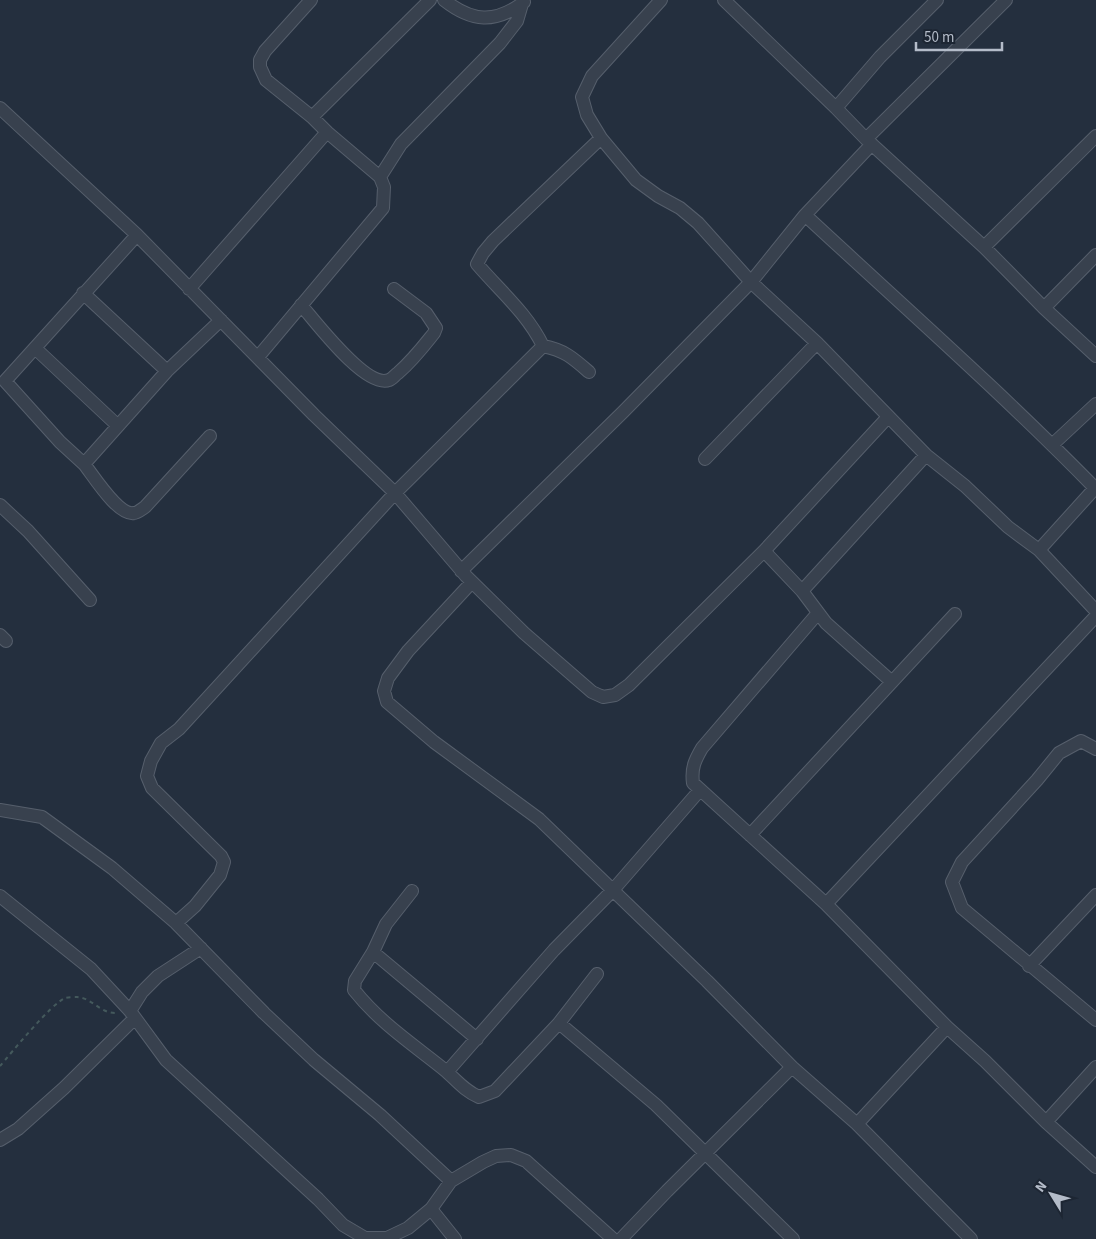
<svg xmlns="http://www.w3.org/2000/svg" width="1096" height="1239" font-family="'Source Sans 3',sans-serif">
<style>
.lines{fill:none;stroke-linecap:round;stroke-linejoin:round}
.minor-casing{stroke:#565f6c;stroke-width:14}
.path{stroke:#44595c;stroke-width:2;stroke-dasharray:4 4;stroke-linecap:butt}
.minor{stroke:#38414e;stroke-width:12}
</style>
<rect width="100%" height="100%" fill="#242f3e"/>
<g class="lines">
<defs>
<path id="minor" d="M444 0C472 22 495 24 524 2
M661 0 592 76 582 97 587 115 601 138 636 180 658 196 680 208 698 223 751 282 817 343 926 455 965 486 1008 527 1039 550 1096 611
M724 0 836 108 866 139 984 247 1044 308 1096 356
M0 108 137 235 314 415 395 493 466 576 524 633 592 692 603 697 615 695 629 685 764 551 888 417
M836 108 880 57 937 0
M312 117 430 0
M327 132 380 177 401 144 500 43 517 21 522 4
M866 139 1006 0
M805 215C902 305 1002 393 1095 488
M137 235 5 381 60 442 84 464 167 371 221 320
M984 247 1096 136
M189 289 327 132 312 117 266 80 260 67V60L265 51 311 0
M83 293 167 371
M301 305C315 321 366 389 389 380 392 379 395 375 398 373 413 360 422 348 434 333L436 328 426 313 394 289
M1044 308 1096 255
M543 346C527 313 500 291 477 264L483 253 493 241 601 138
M36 349 117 425
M258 357 383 208 384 187 380 177
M1052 445 1096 404
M705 459 817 343
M84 464C93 475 118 516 134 513 137 513 142 509 145 507L210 436
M0 505 28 531 90 600
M1039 550 1096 487
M764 551 802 591 826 623 892 682
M461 571 623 412 751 282 805 215 872 144
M472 582 408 651 388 678 384 691 387 702 434 742 539 819 707 981 792 1067 857 1124 971 1239
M802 591 926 455
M818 613 702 748C695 760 691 768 693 783L826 904 947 1027 985 1061 1046 1122 1096 1167
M0 635 6 641
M1096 749 1081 741 1059 753 1037 780 962 862 952 882 962 908 1096 1020
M0 810 42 817 112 868 176 923 195 906 220 875 224 862 221 856 152 788 147 776 151 761 161 743 179 729 395 493 543 346C564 350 573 358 589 372
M750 835 955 614
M412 891 386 924 373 952 355 981 354 990C380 1023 414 1045 446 1071 457 1081 465 1091 479 1097L495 1091 559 1023 656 1105 793 1239
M0 896 91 969 130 1011 166 1060 318 1199 343 1225 365 1238H387L408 1228 431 1209
M826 904 1096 616
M176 923 264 1013 314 1060 380 1115 451 1181
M373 952 477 1039
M1029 966 1096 895
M130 1011 142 992 158 976 201 948
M559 1023 597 974
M447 1072 554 950 613 890 700 790
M1046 1122 1096 1067
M857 1124 947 1027
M0 1140 18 1129 64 1088 135 1018
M455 1239 431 1209 451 1181 483 1162 496 1156 511 1155 526 1161 613 1239
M621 1239 667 1191 792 1067"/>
</defs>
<!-- minor casing -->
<use href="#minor" class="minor-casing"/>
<!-- path -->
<path class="path" d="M0 1066C12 1052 51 1004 65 998 68 997 74 997 77 997 92 998 100 1013 115 1013"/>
<!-- minor -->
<use href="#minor" class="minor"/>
</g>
<!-- north arrow -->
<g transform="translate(1051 1194) rotate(307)" stroke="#1d2633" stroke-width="4" paint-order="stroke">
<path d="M0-4L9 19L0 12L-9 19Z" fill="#b4bcc9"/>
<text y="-8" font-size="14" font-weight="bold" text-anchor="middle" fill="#b4bcc9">N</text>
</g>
<!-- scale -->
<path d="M916 42v8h86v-8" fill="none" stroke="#b4bcc9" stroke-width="2.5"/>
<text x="924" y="42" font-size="15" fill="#b4bcc9" stroke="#1d2633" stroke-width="4" paint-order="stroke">50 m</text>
</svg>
